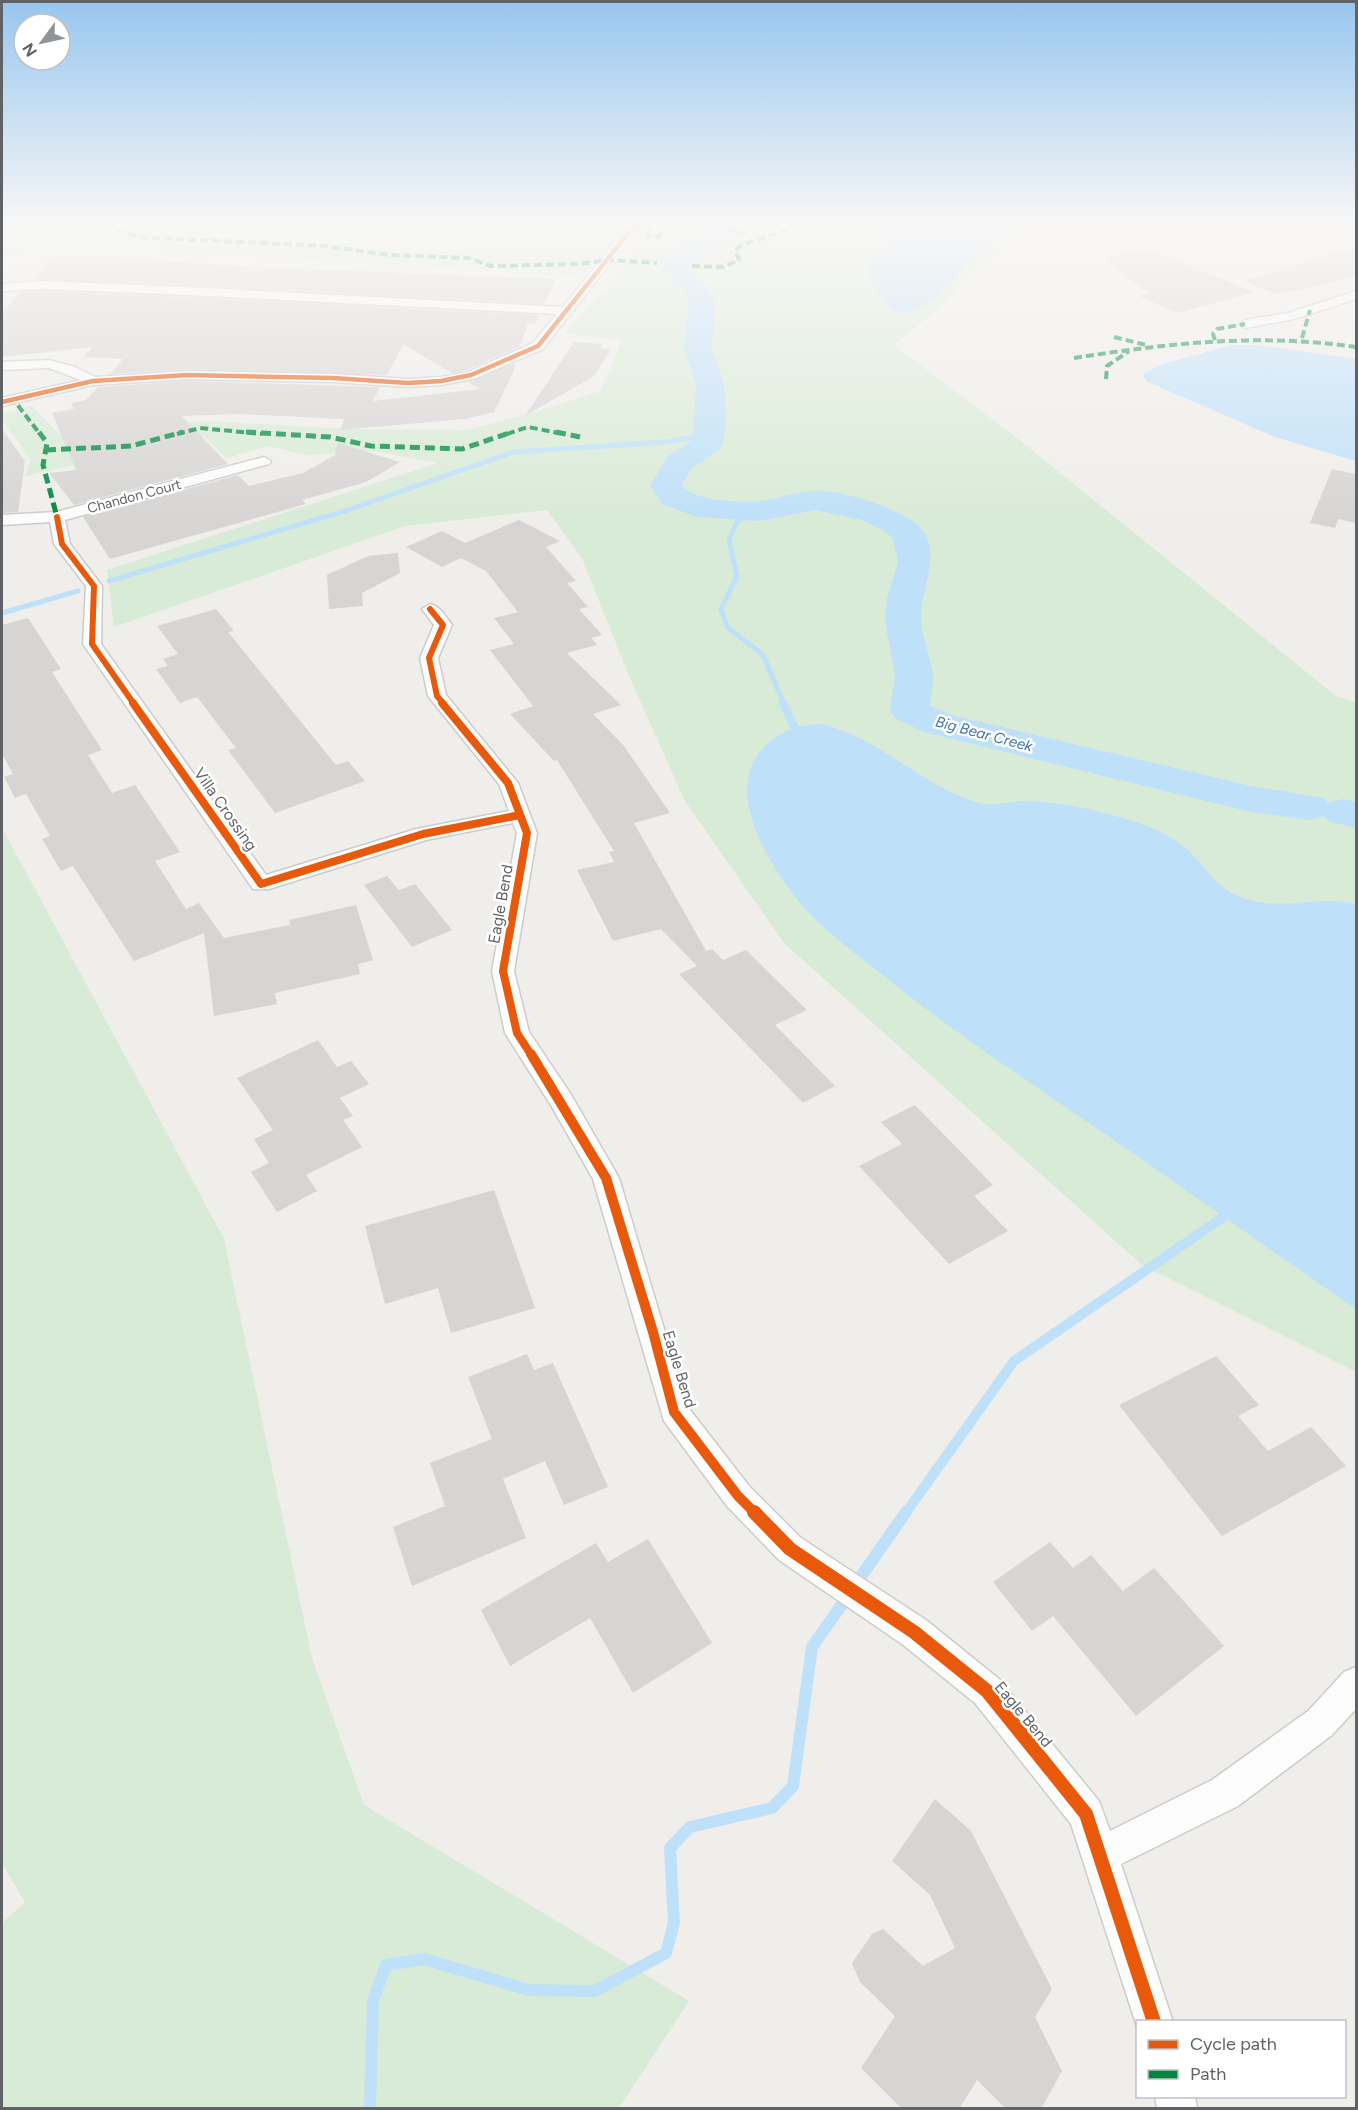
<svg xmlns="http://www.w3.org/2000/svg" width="1358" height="2110" font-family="Figtree,sans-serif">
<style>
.green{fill:#d8ebd6}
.sand{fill:#f6f1e1}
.water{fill:#bfe0f9}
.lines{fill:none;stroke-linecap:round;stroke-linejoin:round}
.stream-far3{stroke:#bfe0f9;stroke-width:5}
.stream-far2{stroke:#bfe0f9;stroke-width:8}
.stream-far1{stroke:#bfe0f9;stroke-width:10}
.stream{stroke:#bfe0f9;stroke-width:12}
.river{fill:#bfe0f9;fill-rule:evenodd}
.building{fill:#d6d5d3}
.street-casing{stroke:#cbcccc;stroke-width:3}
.street{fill:#fdfcfc;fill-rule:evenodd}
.quiet-far1{stroke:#00873e;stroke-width:4;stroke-dasharray:8 4;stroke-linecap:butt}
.quiet{stroke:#00873e;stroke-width:5;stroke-dasharray:10 5;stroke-linecap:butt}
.cycleway-far4-casing{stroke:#fff;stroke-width:7}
.cycleway-far3-casing{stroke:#fff;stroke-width:8}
.cycleway-far2-casing{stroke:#fff;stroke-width:11}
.cycleway-far1-casing{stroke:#fff;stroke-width:14}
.cycleway-casing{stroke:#fff;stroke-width:17}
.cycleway-far4{stroke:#e8590c;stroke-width:4.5}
.cycleway-far3{stroke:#e8590c;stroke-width:6}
.cycleway-far2{stroke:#e8590c;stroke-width:8}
.cycleway-far1{stroke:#e8590c;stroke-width:10}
.cycleway{stroke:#e8590c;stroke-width:14}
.labels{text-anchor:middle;stroke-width:5;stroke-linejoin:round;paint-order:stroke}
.far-street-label{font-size:14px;fill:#5f6368;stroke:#fff}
.far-water-label{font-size:15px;font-style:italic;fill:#4174aa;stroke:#fff}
.street-label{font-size:16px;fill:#5f6368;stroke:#fff}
</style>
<rect width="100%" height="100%" fill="#efeeea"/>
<!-- green -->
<path class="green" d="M2 226H629L582 277 72 245 2 253Z
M660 226H1025L927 318 894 345 1017 438 1336 696 1356 702V1372L1142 1265 784 943 685 801 627 671 582 558 547 510 405 526 114 627 107 570 438 463 374 451 305 455 269 446 226 458 204 436 25 476 31 460 2 420V414L32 406 62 437 102 430 205 421 352 429 466 430 536 412 600 391 622 341 564 334Z
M2 828 224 1239 312 1658 364 1805 689 2001 619 2108H2V1923L25 1902 2 1863Z"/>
<!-- sand -->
<path class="sand" d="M517 226 499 231 516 230 524 234 522 236 489 237 478 233 484 228Z"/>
<!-- water -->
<path class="water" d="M871 226H1011C1000 235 988 243 978 253 953 278 935 311 897 314L881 298 867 273 872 262 890 246 886 233Z
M1232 345H1259L1356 359V461L1275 437 1146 381 1143 374 1162 364Z
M821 724C880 737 922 787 979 803 994 807 1008 801 1024 801 1050 801 1079 806 1104 813 1135 821 1167 830 1190 852 1206 868 1215 885 1236 895 1276 914 1316 894 1356 904V1309C1257 1241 1160 1171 1061 1104 999 1062 938 1020 880 973 852 951 822 929 799 902 773 870 735 809 751 768 762 738 792 725 821 724Z"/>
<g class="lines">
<!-- stream-far3 -->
<path class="stream-far3" d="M759 511 738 520 729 540 737 576 721 609 727 627 763 655 784 704
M109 581 348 510 513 452 666 442 709 435
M2 613 78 591"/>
<!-- stream-far2 -->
<path class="stream-far2" d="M783 703 794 727 802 733"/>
<!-- stream-far1 -->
<path class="stream-far1" d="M905 1514 1014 1361 1232 1211"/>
<!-- stream -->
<path class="stream" d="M855 1585 906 1512
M370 2108 373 2001 386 1965 424 1959 529 1990 595 1991 666 1953 674 1923 670 1848 690 1827 772 1808 793 1786 812 1647 848 1596"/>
<!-- river -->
<path class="river" d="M712 226H739L687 269 706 284 715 302 712 350 724 383 726 425 723 444 719 450 692 468 682 485C691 501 742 503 760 501 778 499 796 492 814 491 838 489 915 511 926 535 939 564 920 590 921 620 922 638 930 656 933 674 934 684 931 695 930 706L951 715 1251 786 1324 798 1328 803 1343 799 1356 802V828L1328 821 1324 816 1309 820 1251 812 924 732 896 719 890 711 895 676 885 621 887 598 898 563 893 538 883 530 862 520 816 510 759 521 697 517 662 504 650 485 669 455 693 440 696 383 684 350 689 302 686 292 662 271 663 264Z"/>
</g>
<!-- building -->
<path class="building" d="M1356 248V275L1320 286 1276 294 1244 281Z
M1154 252 1254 292 1178 313 1139 296 1148 293 1107 262H1115L1107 256Z
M60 255 133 257 131 259 235 266 555 279 544 304 187 285 32 280 52 257Z
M42 291 187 297 539 315 535 324H528L520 346 467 370 452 373 403 344 387 375 187 369 110 374 123 359 83 357 93 347 2 357V314L20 292Z
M574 342 602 344 600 348 611 349 594 376 525 416Z
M513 364 516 366 494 412 465 419 341 430 344 419 239 414 182 416 228 464 74 505 49 473 76 470 52 413 74 409 71 403 86 400 98 387 187 381 380 387 373 401 481 389 468 382Z
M2 429 25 461 18 512 2 513Z
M338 443 400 462 366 482 302 500 306 504 110 559 83 517 238 475 249 486 303 473 335 455Z
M1332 469 1356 474V523L1338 519 1335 528 1310 523Z
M519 520 560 541 546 547 576 581 567 583 588 607 579 609 602 635 591 638 597 645 567 653 621 705 593 714 624 746 670 813 634 823 706 951 712 949 723 960 746 950 807 1010 775 1025 835 1086 803 1103 679 974 697 966 661 929 613 941 577 870 614 862 609 852 614 851 557 760 554 761 510 714 533 706 490 650 514 644 494 618 518 612 486 571 461 558 442 567 406 547 442 531 465 543Z
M398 553 400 573 362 593 363 606 329 609 327 575 368 556Z
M216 609 234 631 228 632 336 765 348 761 365 781 275 813 228 750 236 748 197 697 180 703 156 669 168 666 163 659 178 654 157 626Z
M28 618 61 669 52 672 102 750 88 755 112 793 135 785 180 852 155 861 186 909 199 903 224 938 290 925 289 920 356 905 373 960 358 964 360 974 275 993 277 1004 214 1016 204 933 134 961 73 866 61 871 42 839 50 836 26 794 15 798 4 777 13 774 2 754V625Z
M387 876 399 890 415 884 452 930 412 947 364 885Z
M318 1040 337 1067 351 1061 369 1084 340 1098 353 1116 343 1120 362 1147 306 1175 317 1191 277 1212 251 1172 269 1163 254 1139 273 1130 237 1078Z
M915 1105 993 1185 974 1196 1008 1231 949 1264 859 1166 902 1144 881 1122Z
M494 1190 535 1308 451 1333 438 1288 385 1304 365 1226Z
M527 1354 534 1370 553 1363 608 1487 564 1505 545 1461 503 1479 526 1538 412 1586 393 1527 445 1506 430 1463 492 1439 468 1377Z
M1216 1356 1259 1405 1238 1416 1268 1451 1311 1427 1346 1466 1222 1536 1119 1405Z
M648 1539 712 1643 633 1693 590 1618 510 1666 481 1610 596 1543 608 1562Z
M1050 1542 1073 1568 1091 1555 1123 1591 1154 1568 1224 1646 1136 1716 1053 1616 1032 1631 993 1582Z
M935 1799 971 1831 1052 1989 1035 2017 1062 2071 1041 2109H1006L977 2080 959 2109H902L861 2068 895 2016 860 1982 852 1963 872 1934 883 1929 923 1966 955 1948 930 1895 892 1861Z"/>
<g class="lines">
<defs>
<path id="street" d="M628 226H639L543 349 476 378 441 385 408 387 333 382 187 379 93 385 2 406V398L81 380 49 368 2 370V362L49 360 75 367 95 377 187 371 333 374 408 379 441 377 468 372 533 343 557 314 187 295 42 289 2 291V284L42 281 187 287 563 307Z
M1115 226H1130L1103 237 1098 234Z
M1356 291V299L1294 319 1245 328 1239 324 1245 320 1288 313Z
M264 457 271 461 269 464 65 520 70 544 102 586 101 644 266 875 416 829 509 811 499 784 428 696 420 658 434 625 422 609 430 604C440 606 446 617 452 625L438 658 446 695 518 783 537 833 514 971 529 1032 570 1093 619 1178 687 1406 749 1486 801 1538 926 1620 999 1679 1099 1801 1110 1831 1212 1780 1308 1711 1344 1672 1356 1667V1709L1332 1735 1238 1806 1121 1864 1173 2022H1138V2030L1071 1824 975 1703 902 1644 779 1560 727 1506 664 1421 593 1179 552 1107 505 1033 492 971 517 833 513 823 426 840 269 889H253L83 644 86 586 54 544 50 522 2 525V515L56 512Z
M1155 2096H1195L1197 2108H1157Z"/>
</defs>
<!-- street casing -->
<use href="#street" class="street-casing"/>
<!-- street -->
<use href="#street" class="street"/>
<!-- quiet-far1 -->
<path class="quiet-far1" d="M106 226 139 237 324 246 390 255 469 258 491 266 579 264 608 260 657 263
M703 226 750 233
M633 229H651L653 231 648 234 649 237H657L671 226
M692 266 723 267 739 260 735 250 742 245 798 226
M1114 337 1146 345
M1302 338 1310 310
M1215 340 1213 334 1217 329 1245 324
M1074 358C1169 343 1261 333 1356 347
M1106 379 1107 366 1129 351
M9 399H13L40 434
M177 434 200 428 262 434
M507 434 528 427 564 434"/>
<!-- quiet -->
<path class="quiet" d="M39 432 47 443 43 465 57 517
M246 432 330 437 371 446 462 449 512 432
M556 432 580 437
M46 450 131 446 183 432"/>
<defs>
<path id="cycleway-far4" d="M2 402 93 381 187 375 333 378 408 383 441 381 471 375 538 346 634 226"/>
<path id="cycleway-far3" d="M57 517 62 544 94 586 92 644 134 704
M430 609 443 625 429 658 437 696 444 704"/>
<path id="cycleway-far2" d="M133 703 261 884 423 834 520 815
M442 703 508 783 527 833 503 971 517 1033 532 1056"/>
<path id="cycleway-far1" d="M531 1054 606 1178 653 1332 674 1412 738 1496 756 1514"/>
<path id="cycleway" d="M754 1512 790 1549 914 1632 987 1691 1086 1814 1154 2022"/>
</defs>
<!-- cycleway-far4 casing -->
<use href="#cycleway-far4" class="cycleway-far4-casing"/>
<!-- cycleway-far3 casing -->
<use href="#cycleway-far3" class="cycleway-far3-casing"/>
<!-- cycleway-far2 casing -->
<use href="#cycleway-far2" class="cycleway-far2-casing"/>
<!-- cycleway-far1 casing -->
<use href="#cycleway-far1" class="cycleway-far1-casing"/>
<!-- cycleway casing -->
<use href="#cycleway" class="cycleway-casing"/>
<!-- cycleway-far4 -->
<use href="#cycleway-far4" class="cycleway-far4"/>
<!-- cycleway-far3 -->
<use href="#cycleway-far3" class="cycleway-far3"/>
<!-- cycleway-far2 -->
<use href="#cycleway-far2" class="cycleway-far2"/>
<!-- cycleway-far1 -->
<use href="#cycleway-far1" class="cycleway-far1"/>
<!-- cycleway -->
<use href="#cycleway" class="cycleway"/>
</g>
<!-- sky -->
<linearGradient id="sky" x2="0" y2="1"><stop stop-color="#97c6ef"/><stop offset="0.43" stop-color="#f8f7f6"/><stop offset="1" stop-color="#f8f7f6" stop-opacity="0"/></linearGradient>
<rect width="1358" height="521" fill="url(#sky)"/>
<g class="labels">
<!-- far-street labels -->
<g class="far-street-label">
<text transform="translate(134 496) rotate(-15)" y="5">Chandon Court</text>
</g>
<!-- far-water labels -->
<g class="far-water-label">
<text transform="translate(984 734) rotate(15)" y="5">Big Bear Creek</text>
</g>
<!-- street labels -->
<g class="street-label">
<text transform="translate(226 809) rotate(55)" y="6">Villa Crossing</text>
<text transform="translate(500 904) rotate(-80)" y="6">Eagle Bend</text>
<text transform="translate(680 1369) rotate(73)" y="6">Eagle Bend</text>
<text transform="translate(1024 1714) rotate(50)" y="6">Eagle Bend</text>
</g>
</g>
<!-- border -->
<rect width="1358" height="2110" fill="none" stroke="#5f6368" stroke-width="6"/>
<!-- legend -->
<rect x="1136" y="2020" width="210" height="78" fill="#ffffff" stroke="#bfc1c3" stroke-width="1.5"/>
<rect x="1148" y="2040" width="30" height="9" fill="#e8590c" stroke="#bfc1c3" stroke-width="1.5"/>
<text x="1190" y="2050" font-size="18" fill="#5f6368">Cycle path</text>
<rect x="1148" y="2070" width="30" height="9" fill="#00873e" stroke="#bfc1c3" stroke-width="1.5"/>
<text x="1190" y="2080" font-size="18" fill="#5f6368">Path</text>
<!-- north arrow -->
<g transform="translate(42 42) rotate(237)"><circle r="28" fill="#ffffff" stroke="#bfc1c3" stroke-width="1.5"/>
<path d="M0-4.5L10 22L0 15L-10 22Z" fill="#919496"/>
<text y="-9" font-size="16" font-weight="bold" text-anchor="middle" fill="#5f6368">N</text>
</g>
</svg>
